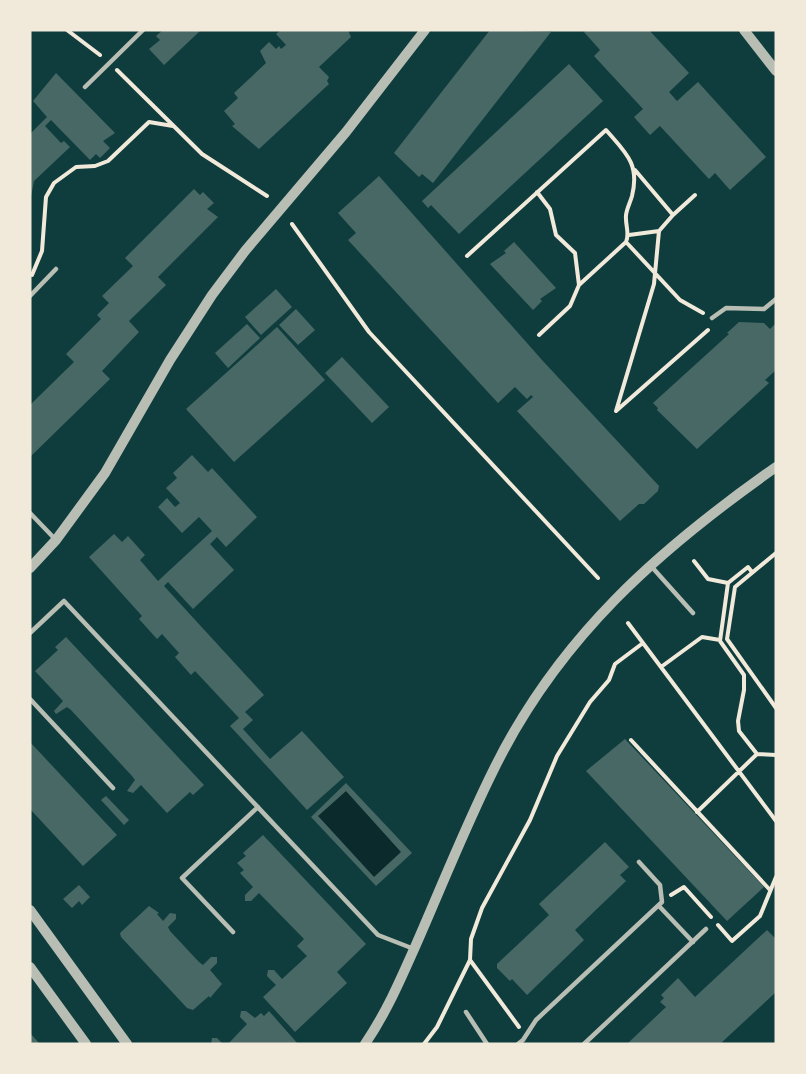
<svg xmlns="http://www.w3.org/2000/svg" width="806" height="1074" font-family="Helvetica,sans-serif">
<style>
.water{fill:#0a2a2b}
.building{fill:#486865;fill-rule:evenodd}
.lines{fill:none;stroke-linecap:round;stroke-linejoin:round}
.path{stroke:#f1e9da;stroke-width:4}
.service{stroke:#b8beb3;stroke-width:4.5}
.tertiary{stroke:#b8beb3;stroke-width:10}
</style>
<rect width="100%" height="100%" fill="#0f3d3e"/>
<!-- water -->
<path class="water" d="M346 791 401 852 374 877 318 816Z"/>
<!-- building -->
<path class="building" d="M163 30H201L164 65 149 49 160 40 156 36Z
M281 30H348L351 37 319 67 329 77 327 81 329 84 259 149 232 126 235 124 224 111 238 98 234 93 266 63 260 51 269 42 276 49 279 46 281 49 286 45 276 34Z
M490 30 551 32 433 183 422 174 419 177 394 153Z
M586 30H649L689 73 669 92 677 101 698 82 766 157 730 190 715 173 709 179 660 126 650 135 634 117 643 109 594 56 600 50 584 32Z
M569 64 603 101 459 234 431 205 428 208 422 201Z
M56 73 115 133 103 141 110 148 100 158 96 154 90 160 51 120 45 126 61 143 64 141 70 147 34 181 30 202V134L47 117 33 101Z
M379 176 542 360 659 486 658 491 644 504H639L620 521 517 411 533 397 531 395 527 399 515 387 498 403 348 240 356 233 338 213Z
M194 189 200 195 203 192 214 203 207 209 218 217 158 277 166 285 129 321 139 332 102 371 110 379 30 457V405L74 362 66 354 101 319 97 315 109 303 102 296 133 266 125 258Z
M514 242 556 288 540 299 542 301 533 310 490 264 506 253 504 251Z
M276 289 292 307 261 335 245 317Z
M296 309 315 330 298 345 279 325Z
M739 322 764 323 770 329 776 323V370L765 380 769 383 697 449 657 410 658 408 653 403 729 334 727 333Z
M247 324 260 338 228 368 215 353Z
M277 327 325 380 234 462 186 409Z
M342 357 389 407 372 423 325 373Z
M192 455 208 472 212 468 257 517 226 547 217 537 210 544 234 570 193 609 168 582 164 586 264 695 245 712 253 720 243 729 270 759 302 731 344 777 307 810 230 726 239 718 195 671 191 675 175 657 179 653 162 634 157 639 139 619 142 616 89 557 114 534 122 542 128 536 145 555 140 560 158 581 212 531 199 517 182 533 158 507 167 498 175 507 180 503 166 488 177 478 173 473Z
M66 637 204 785 193 795 190 792 167 813 141 785 133 793 127 791 135 780 132 776 71 710 67 707 56 714 54 711 63 701 35 671 58 650 55 647Z
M625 739 764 887 727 921 586 771Z
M30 742 117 835 83 866 30 809Z
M346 783 412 853 376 886 311 817ZM346 791 401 852 374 877 318 816Z
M106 796 129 820 124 825 101 800Z
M263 835 366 944 337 972 347 983 295 1032 263 997 276 985 267 976 268 970H274L282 979 307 956 297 946 304 939 259 893 251 901H245V895L253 887 240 873 244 870 237 863 246 856 243 853Z
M605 842 629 867 620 875 626 881 575 930 584 940 527 995 512 979 510 981 497 968V964L549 915 539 904Z
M79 885 90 897 82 905 79 901 72 908 63 899Z
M149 906 159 913 157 914 163 921 170 913 176 914V919L168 927 170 931 199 962 203 965 211 957H217V963L210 970 222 984 210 998 209 996 193 1010 187 1008 121 937 120 933Z
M767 930 776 939V992L720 1044H627L666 1007 660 1002 664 998 661 995 678 978 695 997Z
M241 1011H246L255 1018 261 1013 264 1016 269 1011 298 1044H228L247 1024 240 1017Z
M30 1033 40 1044H30Z
M212 1038H217L223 1044H211Z"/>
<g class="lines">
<!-- path -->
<path class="path" d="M67 30 100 55
M117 70 202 154 267 196
M635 170 673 215 659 231 654 284 616 411 708 330
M537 192 550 209 556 235 575 253 579 285 570 306 539 335
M673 215 695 195
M292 224 369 332 598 578
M629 235 659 231
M626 242 680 300 703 313
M467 256 606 130C626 153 640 164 632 196 630 203 627 208 626 215 625 225 630 233 626 242L579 285
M32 275 42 251 46 197 54 183 76 167 95 166 108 161 149 122 173 126
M776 553 735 587 727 639 776 708
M694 561 708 579 728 583
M752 572 748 567 728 583 720 641 744 675V690L738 721 739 731 757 754 776 755
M628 623 776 821
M661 667 702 637 720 640
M631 740 770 890
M697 812 757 754
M671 895 684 887 711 917
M718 925 732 941 760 916 776 877
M470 960 519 1027
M424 1044 437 1027 470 960 471 939 482 908 530 820 557 756 590 702 609 680 615 664 643 643"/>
<!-- service -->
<path class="service" d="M85 87 143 30
M30 296 56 269
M712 318 726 308 764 309 776 299
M30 513 55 539
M651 566 693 613
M30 633 64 601 378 935 414 949
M30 699 113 788
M659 906 693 942
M233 932 182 878 258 807
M466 1012 487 1044
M518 1044 523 1040 536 1020 662 902 660 885 639 862
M584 1044 706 929"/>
<!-- tertiary -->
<path class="tertiary" d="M744 30 776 71
M30 568 56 540 105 473 170 360 212 295 245 251 346 132 425 30
M30 910 127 1044
M30 967 86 1044
M365 1044C386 1013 400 981 415 947 441 888 465 827 494 769 559 637 658 550 776 467"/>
</g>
<!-- border -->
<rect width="806" height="1074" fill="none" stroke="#f1e9da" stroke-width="63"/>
</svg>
